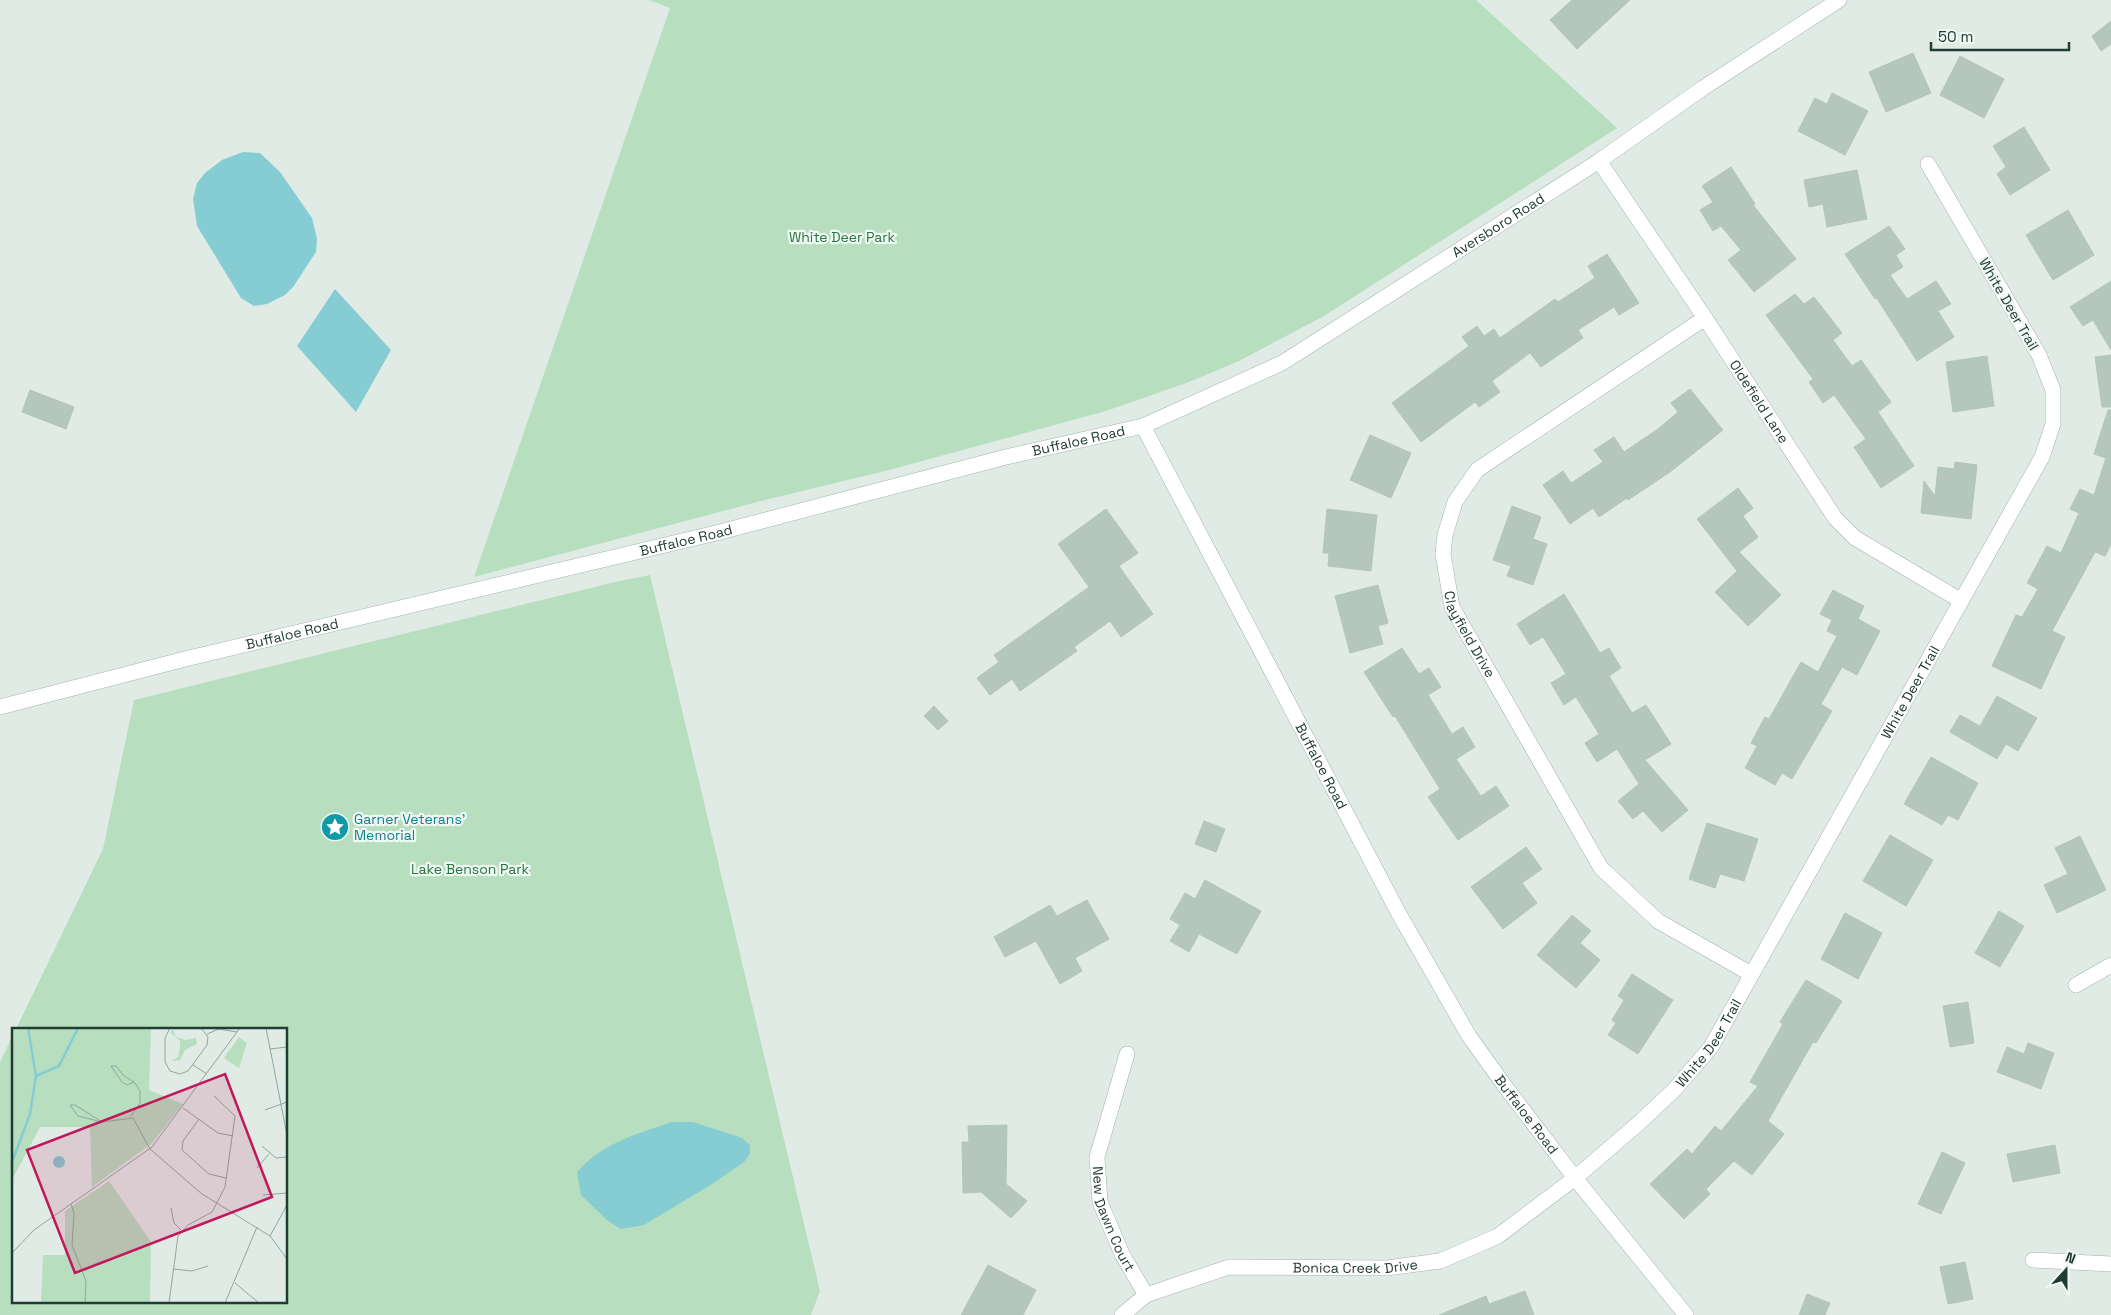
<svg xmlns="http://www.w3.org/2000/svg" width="2111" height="1315" font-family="'Space Grotesk',sans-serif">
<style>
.green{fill:#b7debf}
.water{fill:#85ccd3}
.building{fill:#b5c6be;stroke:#b2c5bc}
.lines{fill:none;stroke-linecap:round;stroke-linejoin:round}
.street-casing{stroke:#a3b3ac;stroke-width:16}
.secondary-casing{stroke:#9eb8ad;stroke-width:16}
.street{stroke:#fff;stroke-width:15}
.secondary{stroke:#fff;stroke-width:15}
.labels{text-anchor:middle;stroke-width:4.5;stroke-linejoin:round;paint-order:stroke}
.street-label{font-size:14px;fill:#203c33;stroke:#f0f8f3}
.park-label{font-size:14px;fill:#287541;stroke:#f0f8f3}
.culture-label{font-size:14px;fill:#0d838f;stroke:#f0f8f3;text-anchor:start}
.inset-river{fill:none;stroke:#85ccd3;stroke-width:2.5}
.inset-road{fill:none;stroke:#93a59e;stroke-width:1}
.view{fill:#c2185b;fill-opacity:0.15;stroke:#c2185b;stroke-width:2.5}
.inset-edge{fill:none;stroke:#203c33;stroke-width:2.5}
</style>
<rect width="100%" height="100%" fill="#e0ebe5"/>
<!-- green -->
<path class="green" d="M649 0H1476L1617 128 1324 316 1239 361 1189 382 1106 411 889 470 757 502 474 577 670 8Z
M650 575 820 1291 811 1315H0V1062L14 1033V1301H286V1029H16L103 849 134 700 615 582Z"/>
<!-- water -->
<path class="water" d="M243 152 260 153 280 172 312 218 317 239 316 252 293 287 285 295 267 304 254 306 241 298 197 226 193 199 197 183 205 173 222 160Z
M335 289 391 350 356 412 297 346Z
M672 1122H693L742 1138 750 1145V1154L744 1162 712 1184 644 1225 621 1229 607 1220 581 1195 577 1172C604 1142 635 1135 672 1122Z"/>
<!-- building -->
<path class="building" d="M1572 0H1630L1577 49 1550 20Z
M2111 21V44L2101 51 2092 36Z
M1913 53 1931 93 1886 112 1869 72Z
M1960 56 2004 79 1984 118 1940 95Z
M1832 93 1868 111 1845 155 1798 131 1815 98 1827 104Z
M2024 127 2050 170 2010 195 1997 174 2006 167 1993 146Z
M1731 167 1755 204 1753 205 1796 259 1754 292 1728 260 1741 250 1721 226 1713 231 1700 210 1713 202 1702 186Z
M1857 170 1867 219 1827 227 1823 204 1809 207 1804 180Z
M2068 210 2094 255 2053 280 2026 235Z
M1889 226 1905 249 1896 255 1903 267 1890 275 1907 299 1936 281 1951 304 1938 311 1954 337 1917 361 1876 297 1875 299 1845 254Z
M1607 254 1639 303 1619 315 1614 307 1578 330 1583 338 1541 367 1530 353 1492 381 1500 392 1479 407 1475 402 1421 442 1392 403 1469 346 1462 337 1477 326 1484 336 1494 329 1500 338 1555 299 1558 302 1595 278 1588 266Z
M2111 281V350L2093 320 2083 326 2070 307Z
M1795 294 1804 304 1814 297 1842 333 1833 340 1852 366 1861 360 1891 402 1878 412 1914 466 1881 488 1854 447 1866 439 1834 395 1823 403 1809 382 1813 379 1766 315Z
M2111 355V407H2102L2095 357Z
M1987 356 1994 406 1953 412 1946 362Z
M1690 389 1723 430 1670 472 1628 500 1627 498 1599 517 1593 508 1570 524 1543 485 1563 471 1571 483 1603 462 1594 450 1614 437 1624 452 1658 429 1678 412 1671 403Z
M30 390 74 407 66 429 22 412Z
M2108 410H2111V544L2105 556 2095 552 2052 631 2065 637 2041 689 1992 666 2016 615 2022 617 2038 589 2027 583 2047 546 2061 553 2079 513 2070 509 2080 489 2094 495 2106 458 2094 454Z
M1370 435 1411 453 1391 498 1350 480Z
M1955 462 1977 465 1971 519 1921 513 1924 481 1935 496 1938 467 1954 469Z
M1738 488 1753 508 1743 516 1758 537 1739 552 1781 595 1748 626 1715 592 1737 571 1697 519Z
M1512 506 1541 517 1533 539 1547 544 1533 585 1507 576 1511 566 1493 560Z
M1106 509 1138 553 1119 566 1153 614 1121 637 1110 621 1074 647 1077 651 1020 691 1012 679 990 695 977 678 999 662 994 655 1089 587 1058 544Z
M1327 509 1377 515 1371 571 1328 566 1329 553H1323Z
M1378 585 1388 623 1378 626 1383 644 1350 653 1335 596Z
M1833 590 1864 606 1858 619 1880 631 1857 675 1842 667 1821 704 1832 711 1792 779 1782 773 1775 785 1745 768 1757 746 1751 743 1765 717 1769 719 1801 662 1818 672 1837 636 1827 631 1832 620 1820 614Z
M1564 594 1600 653 1609 648 1621 668 1609 676 1632 713 1646 705 1671 744 1645 760 1688 810 1662 832 1643 811 1633 819 1618 801 1639 784 1617 749 1597 762 1585 743 1599 734 1576 697 1564 705 1551 683 1566 674 1543 637 1530 645 1517 624Z
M1402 648 1419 674 1429 668 1441 687 1428 695 1452 734 1463 727 1475 747 1456 759 1481 796 1496 786 1509 806 1458 840 1428 797 1440 789 1395 716 1393 717 1364 672Z
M1997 696 2037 718 2018 751 2006 744 1997 759 1950 732 1960 715 1980 726Z
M934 706 948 721 938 730 924 716Z
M1931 757 1978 783 1958 820 1948 815 1942 825 1904 804Z
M1204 821 1225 829 1216 852 1195 844Z
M1707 823 1758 839 1744 881 1720 874 1715 888 1689 879Z
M1890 835 1933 860 1906 906 1863 881Z
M2080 836 2106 890 2057 913 2044 885 2068 874 2055 848Z
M1526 847 1542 869 1522 883 1537 903 1503 929 1471 887Z
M1205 880 1261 911 1237 954 1199 934 1189 952 1170 941 1180 925 1170 919 1185 893 1195 899Z
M1087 900 1109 939 1075 958 1082 971 1060 984 1036 941 1005 957 994 937 1050 905 1057 916Z
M1999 911 2024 926 2000 967 1975 953Z
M1845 913 1882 933 1858 979 1821 959Z
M1572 915 1591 931 1580 943 1600 960 1576 988 1537 955Z
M1632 974 1673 1000 1638 1054 1608 1035 1616 1023 1612 1020 1624 1000 1618 996Z
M1806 980 1842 1001 1816 1043 1813 1042 1768 1121 1784 1134 1752 1175 1734 1161 1706 1189 1710 1194 1684 1219 1650 1184 1687 1149 1692 1154 1715 1126 1721 1131 1758 1086 1750 1082 1783 1024 1780 1022Z
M1968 1002 1974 1043 1950 1047 1943 1006Z
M2028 1043 2054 1053 2041 1089 1997 1072 2007 1047 2024 1054Z
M1007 1125 1006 1184 1027 1201 1011 1218 981 1192 963 1193 962 1142H969L968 1126Z
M2055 1145 2060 1173 2013 1182 2007 1154Z
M1942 1152 1965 1163 1941 1214 1918 1204Z
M1965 1262 1973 1299 1948 1304 1940 1267Z
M988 1265 1036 1290 1023 1315H961Z
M1525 1291 1534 1315H1439L1486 1296 1489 1304Z
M1807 1294 1830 1303 1825 1315H1799Z"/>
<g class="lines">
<defs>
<g id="street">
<path id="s1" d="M1599 161 1705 318 1835 518 1855 538 1960 600"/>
<path id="s2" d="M1705 318 1477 470 1455 502 1445 535 1443 554 1452 607 1601 868 1658 921 1751 974"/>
<path d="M2076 985 2111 965"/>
<path id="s3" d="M1127 1054 1097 1157 1100 1202 1122 1254 1146 1295"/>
<path d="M2033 1260 2111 1264"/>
<path id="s4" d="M1122 1315 1146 1295 1229 1267 1387 1268 1440 1261 1498 1236 1575 1178 1639 1123 1675 1089 1711 1047 2042 457 2053 424V390L2039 355 1928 164"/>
</g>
<g id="secondary">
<path id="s5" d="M1143 426 1399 914 1469 1036 1507 1089 1575 1178 1686 1315"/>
<path id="s6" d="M0 707 185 659 716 533 1006 457 1143 426 1282 363 1599 161 1703 88 1839 0"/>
</g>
</defs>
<!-- street casing -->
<use href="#street" class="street-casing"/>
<!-- secondary casing -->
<use href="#secondary" class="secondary-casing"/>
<!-- street -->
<use href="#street" class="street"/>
<!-- secondary -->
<use href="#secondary" class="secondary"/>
</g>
<!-- icons -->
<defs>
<symbol id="sight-disc" viewBox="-11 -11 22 22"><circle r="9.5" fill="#0f9aa8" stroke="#f0f8f3"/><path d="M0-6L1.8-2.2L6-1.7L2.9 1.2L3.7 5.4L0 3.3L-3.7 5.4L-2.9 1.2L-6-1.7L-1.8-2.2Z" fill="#fff"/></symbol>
</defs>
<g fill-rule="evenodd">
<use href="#sight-disc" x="319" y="811" width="32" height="32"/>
</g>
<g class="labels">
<!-- street labels -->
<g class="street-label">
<text dy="5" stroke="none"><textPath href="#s6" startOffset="1586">Aversboro Road</textPath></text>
<text transform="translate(2009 304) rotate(60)" y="5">White Deer Trail</text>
<text dy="5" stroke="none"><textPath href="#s1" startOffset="289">Oldefield Lane</textPath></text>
<text dy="5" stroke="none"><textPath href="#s6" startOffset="1111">Buffaloe Road</textPath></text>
<text dy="5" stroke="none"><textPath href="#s6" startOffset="706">Buffaloe Road</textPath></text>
<text dy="5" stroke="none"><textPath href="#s6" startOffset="301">Buffaloe Road</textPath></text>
<text dy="5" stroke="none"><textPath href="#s2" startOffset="452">Clayfield Drive</textPath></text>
<text dy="5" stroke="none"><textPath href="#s4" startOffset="1086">White Deer Trail</textPath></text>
<text dy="5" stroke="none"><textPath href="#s5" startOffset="384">Buffaloe Road</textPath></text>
<text dy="5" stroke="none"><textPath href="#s4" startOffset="681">White Deer Trail</textPath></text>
<text dy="5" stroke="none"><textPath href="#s5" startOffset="789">Buffaloe Road</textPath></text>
<text dy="5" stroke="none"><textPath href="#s3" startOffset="172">New Dawn Court</textPath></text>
<text dy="5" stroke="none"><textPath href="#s4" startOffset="245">Bonica Creek Drive</textPath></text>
</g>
<!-- park labels -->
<g class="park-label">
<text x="842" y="242">White Deer Park</text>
<text x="470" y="874">Lake Benson Park</text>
</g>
<!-- culture labels -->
<g class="culture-label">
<text x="354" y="824">Garner Veterans'<tspan x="354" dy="16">Memorial</tspan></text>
</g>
</g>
<!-- overview -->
<g transform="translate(12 1028)">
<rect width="275" height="275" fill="#e0ebe5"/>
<path d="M0 0H139L137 62 171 76 140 115 80 159 78 99H28L0 152ZM161 2 164 9 174 12 184 10 185 16 173 22 168 32 159 33 166 29 168 20V13L158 4ZM227 9 235 15 227 40 212 30ZM97 153 139 214 138 275H29L31 227H53V183Z" fill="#b7debf"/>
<path d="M41 134a6 6 0 1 1 12 0a6 6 0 1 1-12 0Z" fill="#85ccd3"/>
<path class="inset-river" d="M24 48 47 38 66 0M0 134 18 86 24 48 16 0"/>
<path class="inset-road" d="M158 0 153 10V34L158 43 168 46 176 43 195 17 196 9 189 0M254 0 275 107M195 6 207 1 225 4M258 21 275 19M181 37 195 46M171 80 206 105 221 108M253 82 275 74M119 88 128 75V63L125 58 122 54 111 47 104 38H99L110 54 115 57 122 54M187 91 171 113 170 122 197 146 214 150M86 93 66 88 58 77H63L90 94 121 90 138 121 190 166 258 208 275 231M250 118 264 130 275 129M245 140 257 126M251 167 275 165M59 176 62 185 60 217 74 253 73 275M159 180 162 195 169 202M258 208 275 177M0 225 22 202 140 119 228 0M161 241 180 243 196 238M223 255 247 275M157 275 166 208 176 197 200 184 213 159 223 88 202 68M213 275 245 199"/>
<path class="view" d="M213 46 260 169 63 245 15 122Z"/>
<rect width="275" height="275" class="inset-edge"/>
</g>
<!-- north arrow -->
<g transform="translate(2066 1270) rotate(21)" stroke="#f0f8f3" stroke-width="4" paint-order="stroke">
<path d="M0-4L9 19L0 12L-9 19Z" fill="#203c33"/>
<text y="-8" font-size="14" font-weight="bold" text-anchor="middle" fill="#203c33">N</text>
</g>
<!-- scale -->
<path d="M1931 42v8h138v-8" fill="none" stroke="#203c33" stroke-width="2.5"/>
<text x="1938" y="42" font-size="15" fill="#203c33" stroke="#f0f8f3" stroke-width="4" paint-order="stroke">50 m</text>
</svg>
